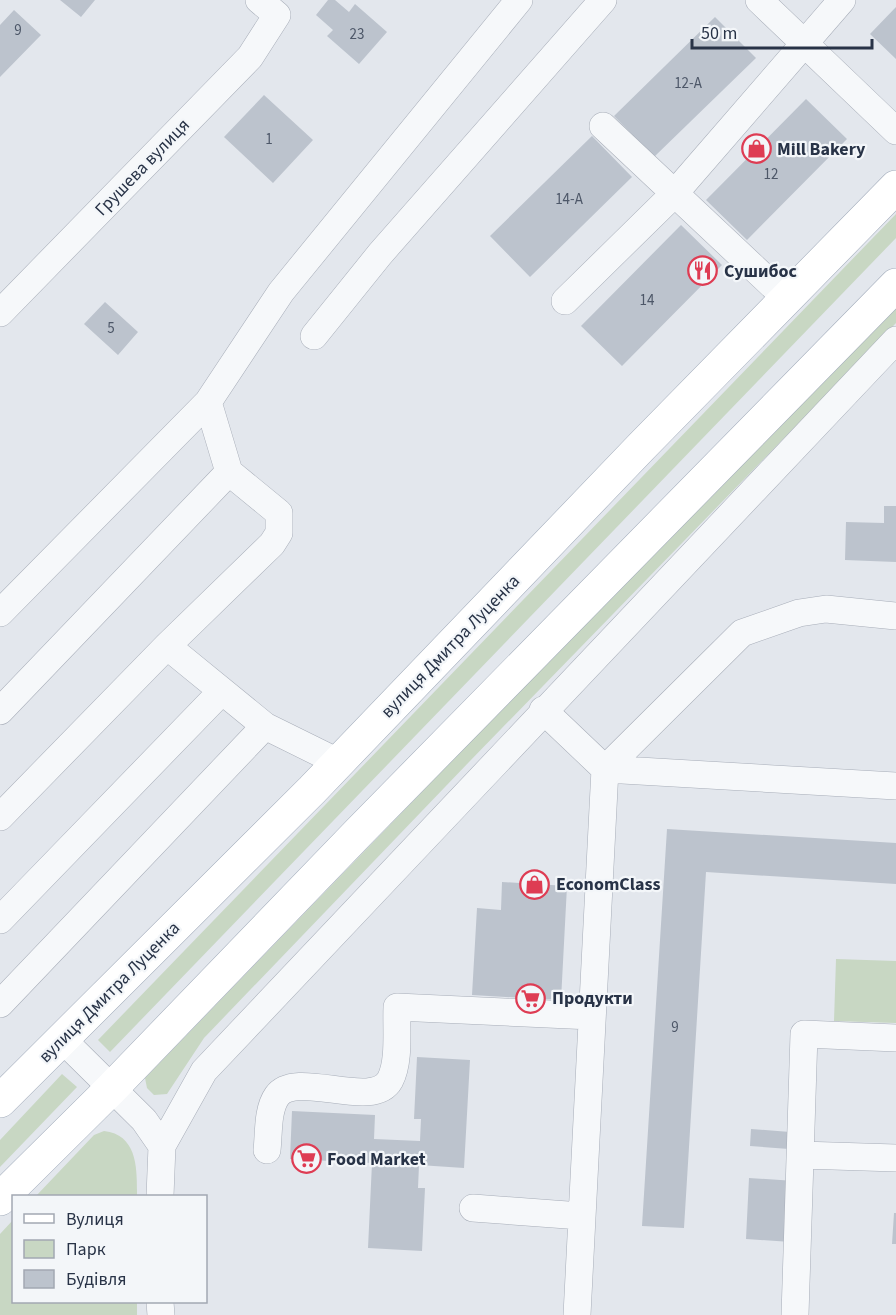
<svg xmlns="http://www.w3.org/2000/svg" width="896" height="1315" font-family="'Source Sans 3',sans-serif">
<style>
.green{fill:#c8d7c3}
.building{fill:#bcc3cd}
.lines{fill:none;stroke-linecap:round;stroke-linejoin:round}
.minor-casing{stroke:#a7adb8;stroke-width:28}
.major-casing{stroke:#a1abba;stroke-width:34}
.minor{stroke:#f6f8fa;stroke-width:27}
.major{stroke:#fff;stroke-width:33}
.labels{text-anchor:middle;stroke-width:4.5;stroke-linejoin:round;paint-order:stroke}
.number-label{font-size:15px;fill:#4d5768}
.poi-label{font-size:18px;font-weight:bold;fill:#283347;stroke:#f3f6f9;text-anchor:start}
.street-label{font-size:18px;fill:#283347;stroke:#f3f6f9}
</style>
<rect width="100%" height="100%" fill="#e3e7ed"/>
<!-- green -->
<path class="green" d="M896 214V238L110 1052 98 1040Z
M896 302V323L469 762 204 1038 167 1094 154 1095 147 1088 145 1078Z
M836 959 896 961V1023L834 1021Z
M62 1074 77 1087 0 1167V1140Z
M104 1131C138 1135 137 1169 137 1196H36L94 1135Z
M13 1220 14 1302H137V1315H0V1234Z"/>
<!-- building -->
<path class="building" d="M60 0H95L81 17Z
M328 0H335L349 12 355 4 387 32 359 64 327 36 333 30 316 15Z
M896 7V59L870 34Z
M14 10 41 35 0 77V25Z
M715 17 756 58 654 157 614 116Z
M264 95 313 140 273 183 224 137Z
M806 99 847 139 747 240 706 200Z
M592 136 632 177 530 277 490 236Z
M681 225 722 265 622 366 581 326Z
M105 302 138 332 118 355 84 324Z
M884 506H896V562L845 560 846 522 884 523Z
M667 829 896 843V884L706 872 684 1228 642 1226Z
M502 882 567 886 561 1000 472 995 477 908 501 910Z
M417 1057 470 1060 464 1168 419 1165 418 1188H425L422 1251 368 1248 372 1163 290 1159 292 1111 375 1115 374 1139 420 1141 421 1119H414Z
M751 1129 790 1132 789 1149 750 1146Z
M749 1178 795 1181 791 1242 746 1239Z
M894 1213H896V1244H892Z"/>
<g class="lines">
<defs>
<path id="minor" d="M759 0 896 131
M603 126 787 299
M565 301 674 194 842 0
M0 313 250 57 277 15 259 0
M314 336 380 254 603 0
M0 613 208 402 281 292 519 0
M167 646 265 726 338 762
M543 710 605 769 896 786
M0 711 229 472
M0 817 167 646 272 544 279 533V513L229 472 208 402
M0 920 221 692
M0 1004 265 726
M62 1039 144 1120 162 1146 160 1196
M162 1146 204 1071 896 340
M267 1150C269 1134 267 1110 277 1096 296 1069 373 1111 390 1080 400 1061 396 1029 397 1007L592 1016
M801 1155 896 1158
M473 1208 581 1216
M160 1302 161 1315
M577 1315 605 769 742 633 799 613 826 609 896 616
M795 1315 804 1034 896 1038"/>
<path id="major" d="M0 1101 312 790 641 447 896 187
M0 1199 111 1089 358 833 896 285"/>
</defs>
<!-- minor casing -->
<use href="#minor" class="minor-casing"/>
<!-- major casing -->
<use href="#major" class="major-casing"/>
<!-- minor -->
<use href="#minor" class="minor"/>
<!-- major -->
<use href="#major" class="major"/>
</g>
<!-- icons -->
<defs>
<symbol id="shop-ring" viewBox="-11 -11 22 22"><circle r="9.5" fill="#f3f6f9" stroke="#de3c53" stroke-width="1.5"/><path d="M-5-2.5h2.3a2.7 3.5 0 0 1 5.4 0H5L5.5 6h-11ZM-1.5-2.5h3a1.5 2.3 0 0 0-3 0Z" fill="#de3c53"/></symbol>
<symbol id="restaurant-ring" viewBox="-11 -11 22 22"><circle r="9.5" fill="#f3f6f9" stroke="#de3c53" stroke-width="1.5"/><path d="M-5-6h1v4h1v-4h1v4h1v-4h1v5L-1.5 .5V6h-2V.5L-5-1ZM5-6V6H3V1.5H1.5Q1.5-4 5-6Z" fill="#de3c53"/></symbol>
<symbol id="supermarket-ring" viewBox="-11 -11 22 22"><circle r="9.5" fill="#f3f6f9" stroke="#de3c53" stroke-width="1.5"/><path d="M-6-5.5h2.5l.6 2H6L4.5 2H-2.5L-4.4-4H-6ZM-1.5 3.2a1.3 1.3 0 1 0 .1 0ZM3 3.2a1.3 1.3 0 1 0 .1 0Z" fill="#de3c53"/></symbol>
</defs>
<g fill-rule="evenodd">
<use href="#shop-ring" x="740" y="132" width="33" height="33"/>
<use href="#restaurant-ring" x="686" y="254" width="33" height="33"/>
<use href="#shop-ring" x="518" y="868" width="33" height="33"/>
<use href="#supermarket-ring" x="514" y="982" width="33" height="33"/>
<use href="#supermarket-ring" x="290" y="1142" width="33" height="33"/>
</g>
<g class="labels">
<!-- number labels -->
<g class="number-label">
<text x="18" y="35">9</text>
<text x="357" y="39">23</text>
<text x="688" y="88">12-А</text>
<text x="269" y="144">1</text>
<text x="771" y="179">12</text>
<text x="569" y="204">14-А</text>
<text x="647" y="305">14</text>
<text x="111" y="333">5</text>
<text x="675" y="1032">9</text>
</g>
<!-- poi labels -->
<g class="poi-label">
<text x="777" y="155">Mill Bakery</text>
<text x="724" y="277">Сушибос</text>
<text x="556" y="890">EconomClass</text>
<text x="552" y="1004">Продукти</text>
<text x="327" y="1165">Food Market</text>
</g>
<!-- street labels -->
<g class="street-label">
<text transform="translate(142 167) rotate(-46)" y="6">Грушева вулиця</text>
<text transform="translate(450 646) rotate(-46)" y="6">вулиця Дмитра Луценка</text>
<text transform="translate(109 992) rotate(-45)" y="6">вулиця Дмитра Луценка</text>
</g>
</g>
<!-- legend -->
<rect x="12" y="1195" width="195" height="108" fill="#f3f6f9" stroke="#a2a8b2" stroke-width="1.5"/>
<rect x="24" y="1214" width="30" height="9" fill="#ffffff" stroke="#a2a8b2" stroke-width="1.5"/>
<text x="66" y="1225" font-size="18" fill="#283347">Вулиця</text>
<rect x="24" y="1240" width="30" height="18" fill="#c8d7c3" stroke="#a2a8b2" stroke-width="1.5"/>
<text x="66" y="1255" font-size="18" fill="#283347">Парк</text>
<rect x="24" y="1270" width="30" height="18" fill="#bcc3cd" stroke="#a2a8b2" stroke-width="1.5"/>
<text x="66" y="1285" font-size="18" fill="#283347">Будівля</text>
<!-- scale -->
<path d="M692 39v9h180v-9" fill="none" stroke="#283347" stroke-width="3"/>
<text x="701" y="39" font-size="18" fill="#283347" stroke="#f3f6f9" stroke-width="4.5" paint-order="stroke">50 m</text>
</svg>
